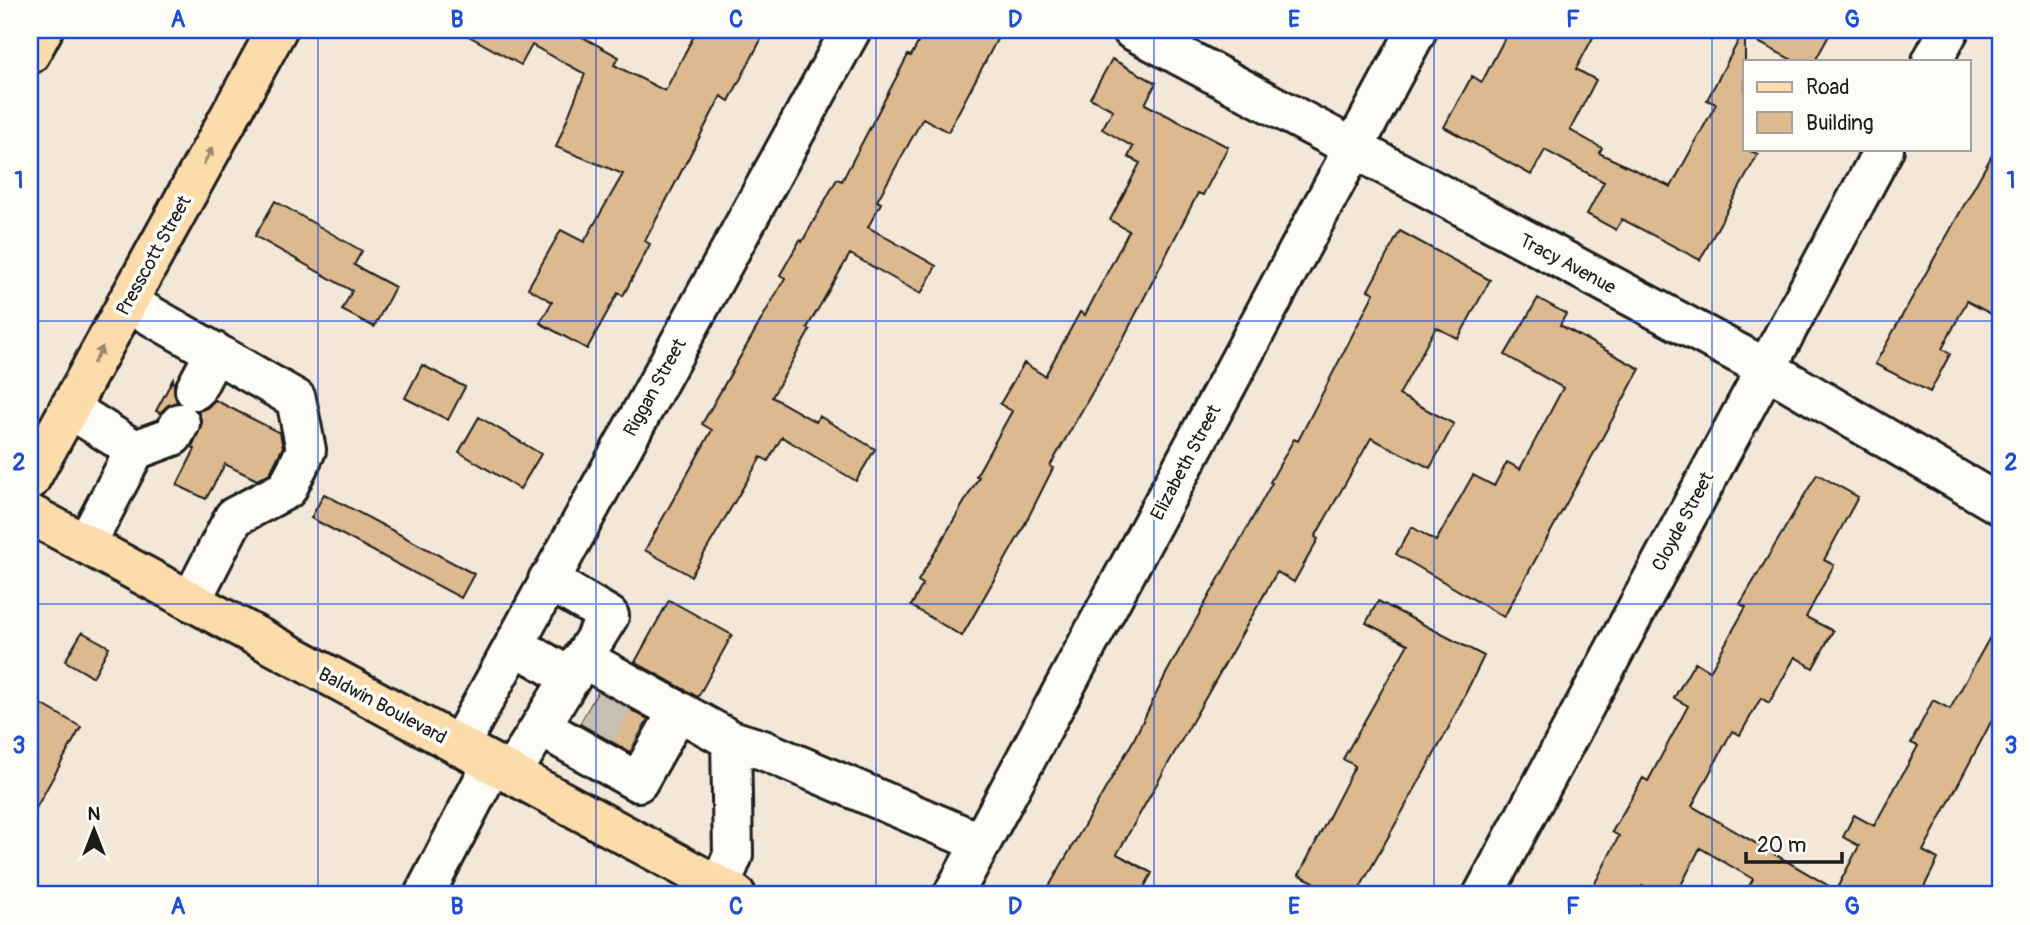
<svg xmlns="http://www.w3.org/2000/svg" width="2030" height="925" font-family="Pangolin,sans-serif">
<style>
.building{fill:#dcb98e;stroke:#1c1c1c;stroke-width:2}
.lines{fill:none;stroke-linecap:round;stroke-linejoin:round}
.minor-tunnel{stroke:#c8bfb2;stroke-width:38;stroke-dasharray:38 19;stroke-linecap:butt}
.minor-casing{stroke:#1c1c1c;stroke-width:44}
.major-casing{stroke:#1c1c1c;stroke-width:44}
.highway-casing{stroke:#1c1c1c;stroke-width:44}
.minor{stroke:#fdfcf7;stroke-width:38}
.major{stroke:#fddcac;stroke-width:38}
.highway{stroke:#fddcac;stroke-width:38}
.oneway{fill:#98866b}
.grid{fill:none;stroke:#1d4ed8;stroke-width:2;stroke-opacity:0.55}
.labels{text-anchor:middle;stroke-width:7;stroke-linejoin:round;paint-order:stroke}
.street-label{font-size:19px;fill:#1c1c1c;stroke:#fdfcf7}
.neatline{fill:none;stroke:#1d4ed8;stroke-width:2.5}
.grid-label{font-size:23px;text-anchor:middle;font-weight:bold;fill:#1d4ed8}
</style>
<rect width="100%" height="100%" fill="#f3e8d8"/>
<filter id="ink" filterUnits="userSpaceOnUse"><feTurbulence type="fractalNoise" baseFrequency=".0143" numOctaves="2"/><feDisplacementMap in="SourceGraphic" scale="14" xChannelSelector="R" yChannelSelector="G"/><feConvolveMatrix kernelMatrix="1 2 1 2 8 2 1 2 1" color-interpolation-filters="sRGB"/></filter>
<g filter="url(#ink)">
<!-- building -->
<path class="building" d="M458 30H570L619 57 614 65 665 91 697 30H766L729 101 721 96 645 241 650 244 623 296 618 293 587 349 540 323 552 302 528 288 561 230 584 242 623 174 556 147 585 74 532 45 521 65Z
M925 30H1002L948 132 923 118 877 201 881 203 868 227 936 266 921 294 850 254 807 328 810 330 772 397 816 422 819 416 875 449 856 481 782 437 768 461 761 457 691 576 645 550 712 430 702 424 785 278 780 275 800 240 802 242 837 179 842 181 908 55 911 56Z
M1509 30H1597L1576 69 1596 80 1570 130 1602 148 1599 153 1671 187 1716 104 1707 100 1742 34 1734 30H1832L1815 61H1794L1745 35V149L1758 154 1700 260 1622 219 1616 230 1587 214 1604 182 1545 150 1531 175 1444 127 1472 76 1482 82Z
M1112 59 1156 83 1145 104 1228 147 1203 195 1198 193 1124 337 1050 466 1053 468 1021 532 962 636 911 606 923 584 918 581 979 477 976 476 1012 411 1000 404 1024 363 1045 376 1080 312 1085 315 1129 231 1110 220 1140 163 1128 157 1133 147 1102 129 1113 110 1090 98Z
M2000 141V319L1967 301 1942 349 1950 354 1930 392 1875 364Z
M275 201 362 251 354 265 395 287 374 327 342 310 352 291 255 236Z
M1400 231 1490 280 1458 339 1436 327 1399 395 1454 424 1430 468 1371 438 1315 537 1318 539 1294 582 1277 572 1117 854 1152 873 1140 895H1044L1133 741 1167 672 1272 483 1270 482 1294 439 1298 441 1374 293 1368 290Z
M1538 298 1566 314 1560 325 1640 369 1504 617 1396 554 1412 527 1436 541 1473 475 1494 486 1507 462 1520 469 1563 388 1505 355Z
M422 365 465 387 448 420 405 398Z
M173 379 177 402 168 405 160 413 156 411Z
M215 400 280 433 283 447 270 473 257 480 225 464 206 499 177 485 195 449 192 447 202 423 198 411 207 408Z
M479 417 541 454 520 489 459 452Z
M1817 474 1858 497 1824 560 1834 565 1806 617 1833 631 1813 668 1795 657 1769 703 1761 698 1740 735 1732 731 1692 806 1836 890 1859 846 1843 837 1854 815 1874 826 1918 746 1911 743 1933 700 1950 709 2000 619V705L1923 851 1938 859 1920 895H1744L1753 879 1700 848 1676 895H1660L1642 886 1638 895H1589L1619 836 1612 832 1643 778 1648 781 1688 706 1674 698 1695 662 1710 671 1746 607 1740 604Z
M324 494 474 574 461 598 311 518Z
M669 600 732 635 698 697 635 662Z
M1378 601 1484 656 1446 733 1356 895H1307L1314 882 1299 875 1355 766 1343 759 1408 644 1366 623Z
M82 632 109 647 93 677 65 661Z
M598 692 648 719 630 752 580 724Z
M43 705 81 727 30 819V729Z"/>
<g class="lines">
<!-- minor-tunnel -->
<path class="minor-tunnel" d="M590 706 645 738"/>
<defs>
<path id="minor" d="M1132 30 1764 367 2000 505
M1932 61 1949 30
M127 302 296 399 306 450 287 489 234 517 191 601
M195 390 215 352
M69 408 135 450 86 544
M135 450 173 436 180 423
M515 645 571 678
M584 659 731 740 763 750 981 843
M541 727 638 782 678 711
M459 746 851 30
M511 774 609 616 548 580
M720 887 733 855 731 740
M424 895 492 764
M953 895 1417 30
M1483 895 1884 149"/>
<path id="major" d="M30 480 277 30
M30 514 736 895"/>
<path id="highway" d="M30 54 43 30"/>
</defs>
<!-- minor casing -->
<use href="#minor" class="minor-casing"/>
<!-- major casing -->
<use href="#major" class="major-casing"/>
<!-- highway casing -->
<use href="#highway" class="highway-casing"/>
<!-- minor -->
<use href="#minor" class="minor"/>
<!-- major -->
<use href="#major" class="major"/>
<!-- highway -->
<use href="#highway" class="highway"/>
</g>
<!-- one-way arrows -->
<defs><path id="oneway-solid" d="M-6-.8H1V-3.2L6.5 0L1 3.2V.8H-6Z" transform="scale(1.75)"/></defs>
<g class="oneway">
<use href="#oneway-solid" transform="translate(208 156) rotate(-61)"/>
<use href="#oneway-solid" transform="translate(98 355) rotate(-61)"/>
</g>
</g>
<!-- grid -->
<path class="grid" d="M318 30V895M596 30V895M876 30V895M1154 30V895M1434 30V895M1712 30V895M30 321H2000M30 604H2000"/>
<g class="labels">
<!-- street labels -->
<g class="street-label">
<text transform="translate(153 255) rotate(-61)" y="7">Presscott Street</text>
<text transform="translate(1568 263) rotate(28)" y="7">Tracy Avenue</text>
<text transform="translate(654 387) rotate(-61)" y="7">Riggan Street</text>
<text transform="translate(1185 462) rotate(-62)" y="7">Elizabeth Street</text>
<text transform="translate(1682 521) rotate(-62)" y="7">Cloyde Street</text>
<text transform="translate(383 705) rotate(28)" y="7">Baldwin Boulevard</text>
</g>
</g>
<!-- margin -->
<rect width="2030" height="925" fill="none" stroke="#fdfcf7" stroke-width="77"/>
<!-- legend -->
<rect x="1743" y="60" width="228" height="91" fill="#fdfcf7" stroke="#a3a29f" stroke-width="2"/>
<rect x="1757" y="82" width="35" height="10" fill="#fddcac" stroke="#a3a29f" stroke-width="2"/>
<text x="1806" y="94" font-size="21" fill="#1c1c1c">Road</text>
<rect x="1757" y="112" width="35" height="21" fill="#dcb98e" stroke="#a3a29f" stroke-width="2"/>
<text x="1806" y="130" font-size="21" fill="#1c1c1c">Building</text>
<!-- north arrow -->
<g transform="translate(94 830)" stroke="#fdfcf7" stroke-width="5" paint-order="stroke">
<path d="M0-5L12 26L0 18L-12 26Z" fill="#1c1c1c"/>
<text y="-10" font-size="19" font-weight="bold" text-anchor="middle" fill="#1c1c1c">N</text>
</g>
<!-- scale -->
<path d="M1746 852v10h96v-10" fill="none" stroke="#1c1c1c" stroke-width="3.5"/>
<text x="1757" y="852" font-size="21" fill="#1c1c1c" stroke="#fdfcf7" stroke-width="5" paint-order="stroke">20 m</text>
<rect x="38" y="38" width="1954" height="848" class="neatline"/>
<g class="grid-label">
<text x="178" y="27">A</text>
<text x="457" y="27">B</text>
<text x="736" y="27">C</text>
<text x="1015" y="27">D</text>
<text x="1294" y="27">E</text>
<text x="1573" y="27">F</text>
<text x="1852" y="27">G</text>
<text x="19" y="188">1</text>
<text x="2011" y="188">1</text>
<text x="19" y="470">2</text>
<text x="2011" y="470">2</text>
<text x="19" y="753">3</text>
<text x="2011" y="753">3</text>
<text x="178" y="914">A</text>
<text x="457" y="914">B</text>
<text x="736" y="914">C</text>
<text x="1015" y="914">D</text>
<text x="1294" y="914">E</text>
<text x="1573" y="914">F</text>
<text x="1852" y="914">G</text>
</g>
</svg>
